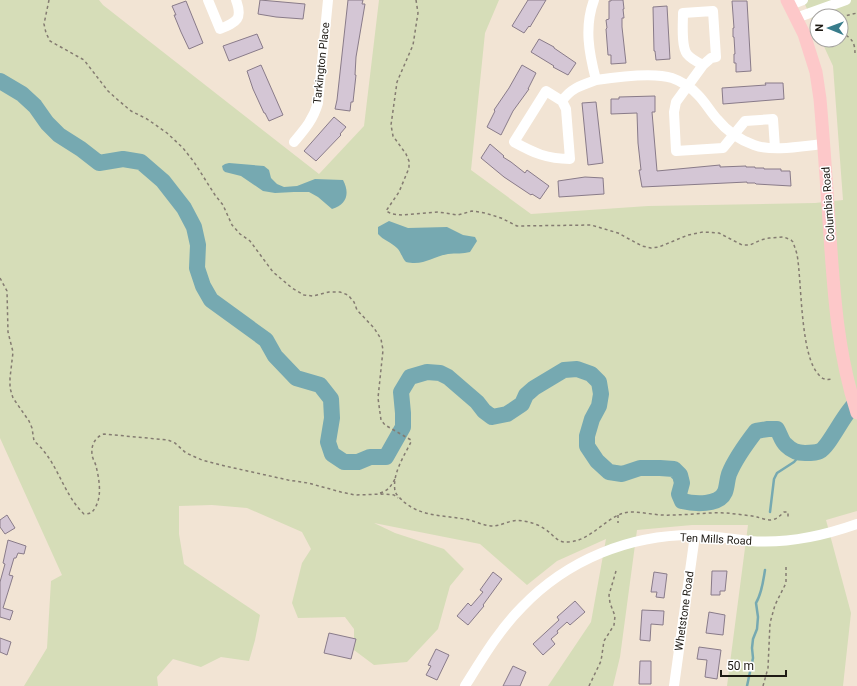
<svg xmlns="http://www.w3.org/2000/svg" width="857" height="686" font-family="Roboto,sans-serif">
<style>
.green{fill:#d6ddb8}
.water{fill:#76a9b1}
.lines{fill:none;stroke-linecap:round;stroke-linejoin:round}
.stream{stroke:#76a9b1;stroke-width:2.5}
.river{stroke:#76a9b1;stroke-width:16}
.building{fill:#d4c6d5;stroke:#897b89}
.path{stroke:#847b71;stroke-width:1.5;stroke-dasharray:3 3;stroke-linecap:butt}
.minor{stroke:#fff;stroke-width:10}
.major{stroke:#fdc8c9;stroke-width:13}
.labels{text-anchor:middle;stroke-width:3;stroke-linejoin:round;paint-order:stroke}
.street-label{font-size:11px;fill:#1e1a14;stroke:#fff}
</style>
<rect width="100%" height="100%" fill="#f2e4d4"/>
<!-- green -->
<path class="green" d="M0 0H99L103 5 319 174 364 126 379 0H499L485 33 471 170 531 214 648 206 815 203 843 200 833 66 821 40H841V16H817V31L803 0H857V511L826 520 851 613 843 686H727L748 525H692L637 530 620 657 613 686H548L591 622 606 539 557 561 527 585 480 544 374 523 395 533 444 549 464 569 450 586 438 629 407 662 374 665 354 650V629L345 617 298 618 292 603 302 563 311 549 302 532 247 508 212 505 179 506V534L184 564 260 615 255 640 249 661 221 657 201 667 173 659 157 677 158 686H24L47 648 51 581 62 575 0 438Z"/>
<!-- water -->
<path class="water" d="M229 163 264 166 269 170 271 178 277 184 284 187 297 186 315 179 343 180C350 193 347 205 332 209L318 197 309 192H294L275 193 263 191 241 176 225 172 223 170 222 166 225 164Z
M389 221 408 228 447 227 463 235 475 237 477 241 470 252C463 254 456 253 448 254 431 257 424 266 406 262 402 258 401 252 397 248 391 242 383 240 378 234V227Z"/>
<g class="lines">
<!-- stream -->
<path class="stream" d="M770 512 774 479 777 473 794 462 802 453
M747 686 753 658 752 648 753 639 757 629 758 617 756 603C762 593 763 582 765 570"/>
<!-- river -->
<path class="river" d="M0 81 22 94 35 106 47 123 59 135 81 149 99 163 123 159 141 162 163 181 184 208 194 227 198 245 197 268 203 286 211 300 266 340 275 356 296 378 320 385 331 399 332 418 328 442 332 454 344 462H358L370 457H386L403 427V413L401 392 410 377 427 372 440 373 448 377 477 402 484 411 492 417 507 414 522 404 526 395 534 388 564 370 577 369 591 374 599 382 601 394 599 406 592 419 587 436V446L597 461 609 472 622 474 640 468H660L674 469 680 475 682 483 679 494 682 501C694 504 719 506 725 492 727 487 727 480 729 474 735 459 746 444 756 431L768 429H777C780 434 782 442 786 445 792 451 797 453 805 453 810 453 816 453 820 451 829 447 845 411 857 402"/>
</g>
<!-- building -->
<path class="building" d="M260 0 305 4 303 19 276 17 258 14Z
M348 0H363L362 4H365L356 57 355 75H356L353 102H351L350 111 335 109 337 100Z
M528 0H546L530 27 529 26 524 33 512 26Z
M611 0H623L624 9H623L624 18H622V27L626 63 611 64V55H608L606 29 607 28 606 20 609 19V1H611Z
M186 1 203 43 189 49 181 32 174 15H176L172 6Z
M732 1H747L751 71 736 72V63H734V54H735L734 37H733V28H734Z
M667 6 670 59 656 60 655 51H654L653 7Z
M257 34 263 48 229 61 223 46Z
M539 39 554 47V48L576 63 568 75 553 67 554 66 531 52Z
M261 65 283 115 269 121 265 113H264L253 89 247 71Z
M522 65 536 73 528 89H529L513 111 501 135 487 127 495 111 494 110 509 88Z
M765 83H783L784 99 723 104 722 88 766 85Z
M655 96V112H652L657 171 720 165V167L746 166V167H755V168H764V169H781V171H790L791 186 756 184 755 183H747V182L642 187 639 170H641L638 143 637 113 611 114V99H619V97Z
M596 102 603 163 588 165 582 103Z
M334 117 346 127 340 134 341 135 316 161 304 151Z
M490 144 504 156 503 157 511 162 525 173 527 170 549 186 540 199 532 194 531 195 504 177 481 158Z
M585 177 603 178 604 194 559 197 558 181Z
M7 515 15 528 5 534 0 527V520Z
M8 540 26 546 24 554 18 553 16 558H14L9 575 13 576 3 608 13 611 10 620 0 617V582L5 564 3 563Z
M712 571H727L725 591H720V595H711Z
M493 572 502 579 483 605 484 606 468 625 457 616 468 603 471 606 483 592 480 590Z
M654 572 667 574 664 598 656 597 657 592H651Z
M575 601 585 612 570 625 567 622 557 631 558 633 551 639 555 644 543 655 533 644 559 620 557 617Z
M642 610 664 611 663 625 651 624 650 641 640 640Z
M709 612 725 615 723 635 706 633Z
M329 633 356 639 351 659 324 653Z
M0 638 11 642 7 655 0 652Z
M699 647 721 650 717 679 705 677 707 660 697 659Z
M436 649 449 655 437 680 426 675 431 666 428 665Z
M640 661H651V684H639Z
M513 666 526 672 520 686H503Z"/>
<g class="lines">
<!-- path -->
<path class="path" d="M49 0 44 24 46 33 50 41 84 60 108 91 118 100 131 111 147 119 167 133 183 148 194 162 215 195 223 205 232 225 240 234 250 241 273 272 292 288 304 295 313 296 329 292H340L348 295 354 302 357 310 374 328 381 339 383 350 378 398 381 420 385 425 411 440V442C404 456 392 474 395 491 396 495 401 499 404 502 422 517 443 515 464 519 473 520 481 525 491 526 501 527 511 518 523 521 531 522 539 525 545 529 554 535 557 543 568 542 593 541 608 513 630 512 644 512 658 516 672 515 690 515 708 512 726 513 736 514 747 515 757 517 761 518 766 520 771 520 777 519 780 516 784 512H788V518
M416 0 418 13 413 45 397 82 391 125 393 136 406 154 409 161V168L399 192 386 211 392 214 402 215 438 212 458 215 472 211 485 213 501 218 517 226 591 225 618 233 642 246 651 248 659 247 688 235 703 232 719 233 742 245H750L761 240 769 238 784 237 791 240 793 242 797 254C802 283 800 356 819 375 823 380 827 380 833 379
M841 17 857 13
M841 32C852 39 855 41 855 55
M0 278 7 291 8 332 13 352 10 378V388L13 398 29 421 32 428 34 441C58 461 62 493 84 514 91 514 93 512 96 506 102 495 99 478 96 466 95 462 92 458 92 454 91 445 95 437 104 434L168 440 175 443 186 453 202 460 225 466 288 480 308 483 341 492 355 495 385 494 394 495 398 498
M380 493C388 491 391 486 395 479
M618 515V523
M589 686 601 661 604 641 614 625 615 616 610 603 609 595 616 571
M763 686 768 668 770 623 775 605 786 583V564"/>
<!-- minor -->
<path class="minor" d="M208 0 220 29C237 22 243 19 236 0
M594 0C584 27 589 53 596 80 616 77 653 72 672 78 681 81 692 88 698 95 705 102 710 111 717 119 726 130 740 140 754 145 773 152 803 146 824 144
M790 5 803 0
M796 18 846 0
M703 65C697 62 691 59 687 54 681 46 683 23 683 13L713 11 716 57 711 58 703 65 676 102 674 112 676 151 723 148 745 121 773 119 775 148
M562 101 546 91 514 142C534 153 547 159 570 159L566 109 562 101C571 88 582 85 596 80
M294 142C305 129 313 120 318 103L328 0
M465 686C482 659 499 630 522 607 567 560 630 534 696 535 714 536 732 539 750 541 787 544 823 536 857 524
M674 686 695 535"/>
<!-- major -->
<path class="major" d="M787 0 804 34 816 72 820 99C824 145 827 190 830 236 834 296 838 355 857 413"/>
</g>
<g class="labels">
<!-- street labels -->
<g class="street-label">
<text transform="translate(321 63) rotate(-84)" y="4">Tarkington Place</text>
<text transform="translate(828 204) rotate(-94)" y="4">Columbia Road</text>
<text transform="translate(716 539) rotate(3)" y="4">Ten Mills Road</text>
<text transform="translate(684 611) rotate(-82)" y="4">Whetstone Road</text>
</g>
</g>
<!-- north arrow -->
<g transform="translate(829 28) rotate(271)"><circle r="19" fill="#ffffff" stroke="#a5a3a1"/>
<path d="M0-3L7 15L0 10L-7 15Z" fill="#387c8b"/>
<text y="-6" font-size="11" font-weight="bold" text-anchor="middle" fill="#1e1a14">N</text>
</g>
<!-- scale -->
<path d="M721 670v6h65v-6" fill="none" stroke="#1e1a14" stroke-width="2"/>
<text x="727" y="670" font-size="12" fill="#1e1a14" stroke="#ffffff" stroke-width="3" paint-order="stroke">50 m</text>
</svg>
